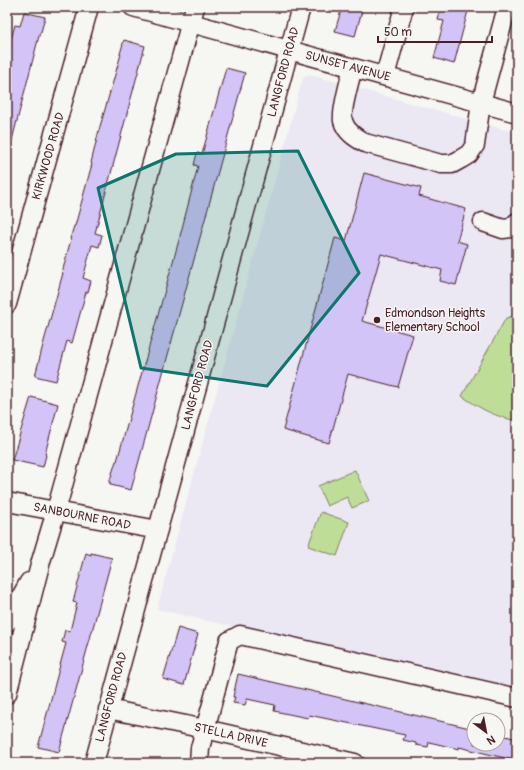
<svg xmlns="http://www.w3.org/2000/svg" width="524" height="770" font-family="Pangolin,sans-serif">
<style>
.built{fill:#ebe7f3}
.green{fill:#bede97;stroke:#847e61}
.building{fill:#d2c4f6;stroke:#4a1f2b}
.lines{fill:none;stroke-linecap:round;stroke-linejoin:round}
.minor-casing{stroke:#4a1f2b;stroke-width:21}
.minor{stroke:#f6f6f2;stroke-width:18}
.marked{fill:#0f766e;fill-opacity:0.2;stroke:#0f766e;stroke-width:3;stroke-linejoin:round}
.poi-dot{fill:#4a1f2b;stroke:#f6f6f2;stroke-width:1.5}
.labels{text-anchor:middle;stroke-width:3;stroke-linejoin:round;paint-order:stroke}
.street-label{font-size:12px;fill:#4a1f2b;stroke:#f6f6f2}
.poi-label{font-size:12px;fill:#4a1f2b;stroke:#f6f6f2;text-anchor:start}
</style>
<rect width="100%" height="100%" fill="#f6f6f2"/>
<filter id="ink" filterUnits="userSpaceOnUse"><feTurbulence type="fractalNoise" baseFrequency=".025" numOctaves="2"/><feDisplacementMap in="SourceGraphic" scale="8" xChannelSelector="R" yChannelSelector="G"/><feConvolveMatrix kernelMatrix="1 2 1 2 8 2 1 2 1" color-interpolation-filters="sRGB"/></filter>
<g filter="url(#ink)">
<!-- built -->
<path class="built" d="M310 75 517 133V692L157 609 303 78Z"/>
<!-- green -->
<path class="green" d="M517 315V421C494 416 482 410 462 396L506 318Z
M355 470 369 501 352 508 347 497 327 506 318 486Z
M321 512 349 522 337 556 308 546Z"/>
<!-- building -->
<path class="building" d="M342 7H363L355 36 335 31Z
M441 7H469L454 64 434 58 444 21 438 20Z
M24 12 45 17 41 32H40L11 144 7 143V72L11 58 7 57V53L15 25 20 26Z
M124 40 145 46 95 233 102 235 99 247 92 245 83 278 91 281 88 292H86L72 343 67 341 56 381 35 376 43 345 63 273H62L71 239H70L74 226H75L92 164 91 163 99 130 121 54H120Z
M226 68 245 73 131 490 111 485V483H109L116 461H117L179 240 198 166 194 165 197 153 202 154Z
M364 173 421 188 419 196 466 209 457 241 467 244 456 285 440 281 442 270 381 254 362 321 413 335 398 387 348 374 329 443 283 430 335 238 346 241Z
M31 397 58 404 45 454 46 455 43 467 12 460Z
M86 553 91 555V553L112 558 59 752 38 747 66 643 62 642 65 630 70 631 77 603 73 602Z
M178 628 198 634 184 685 163 679Z
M238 674 474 729V744H498V734L517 739V761L459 747V749L429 742 428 747 416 745V743L403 740 405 735 309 715 308 718 274 711 275 705 247 699 245 705 233 703 235 697H233Z"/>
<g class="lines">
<defs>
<path id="minor" d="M133 7 517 113
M353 68C350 79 341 111 343 121 346 132 356 138 365 143L441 164H452L461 159 469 154 475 145 481 103 507 7
M385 76 404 7
M483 222 503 229 511 228 517 222
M7 304 89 7
M7 502 158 530
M7 622 29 582
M7 694 41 561 56 511 195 7
M108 709 205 729 355 763
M94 763 301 7
M199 763 200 748 229 641 240 635 517 698"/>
</defs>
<!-- minor casing -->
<use href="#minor" class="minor-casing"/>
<!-- minor -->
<use href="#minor" class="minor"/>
</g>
</g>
<!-- marked area -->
<path class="marked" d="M298 151 359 273 267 386 141 368 98 188 176 154Z"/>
<!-- markers -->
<circle class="poi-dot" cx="377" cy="320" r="4"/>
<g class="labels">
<!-- street labels -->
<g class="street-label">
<text transform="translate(348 66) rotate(15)" y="4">SUNSET AVENUE</text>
<text transform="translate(283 72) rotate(-75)" y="4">LANGFORD ROAD</text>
<text transform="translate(48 156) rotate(-74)" y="4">KIRKWOOD ROAD</text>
<text transform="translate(197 385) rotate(-75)" y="4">LANGFORD ROAD</text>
<text transform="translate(82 516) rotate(11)" y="4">SANBOURNE ROAD</text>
<text transform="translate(111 697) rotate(-75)" y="4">LANGFORD ROAD</text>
<text transform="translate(231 735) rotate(13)" y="4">STELLA DRIVE</text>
</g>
<!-- poi labels -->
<g class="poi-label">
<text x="385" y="317">Edmondson Heights<tspan x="385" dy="14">Elementary School</tspan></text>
</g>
</g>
<!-- margin -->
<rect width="524" height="770" fill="none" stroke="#f6f6f2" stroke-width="24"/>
<rect x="12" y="12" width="500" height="746" fill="none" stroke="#4a1f2b" stroke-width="1.5" filter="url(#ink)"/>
<!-- north arrow -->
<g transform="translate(486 732) rotate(148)"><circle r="19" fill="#f6f6f2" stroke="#b1a0a2"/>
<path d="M0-3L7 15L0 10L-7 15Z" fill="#4a1f2b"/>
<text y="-6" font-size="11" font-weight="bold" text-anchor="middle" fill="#4a1f2b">N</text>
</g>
<!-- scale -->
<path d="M378 36v6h114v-6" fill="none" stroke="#4a1f2b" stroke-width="2"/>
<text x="384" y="36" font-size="12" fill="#4a1f2b" stroke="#f6f6f2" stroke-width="3" paint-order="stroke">50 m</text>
</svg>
